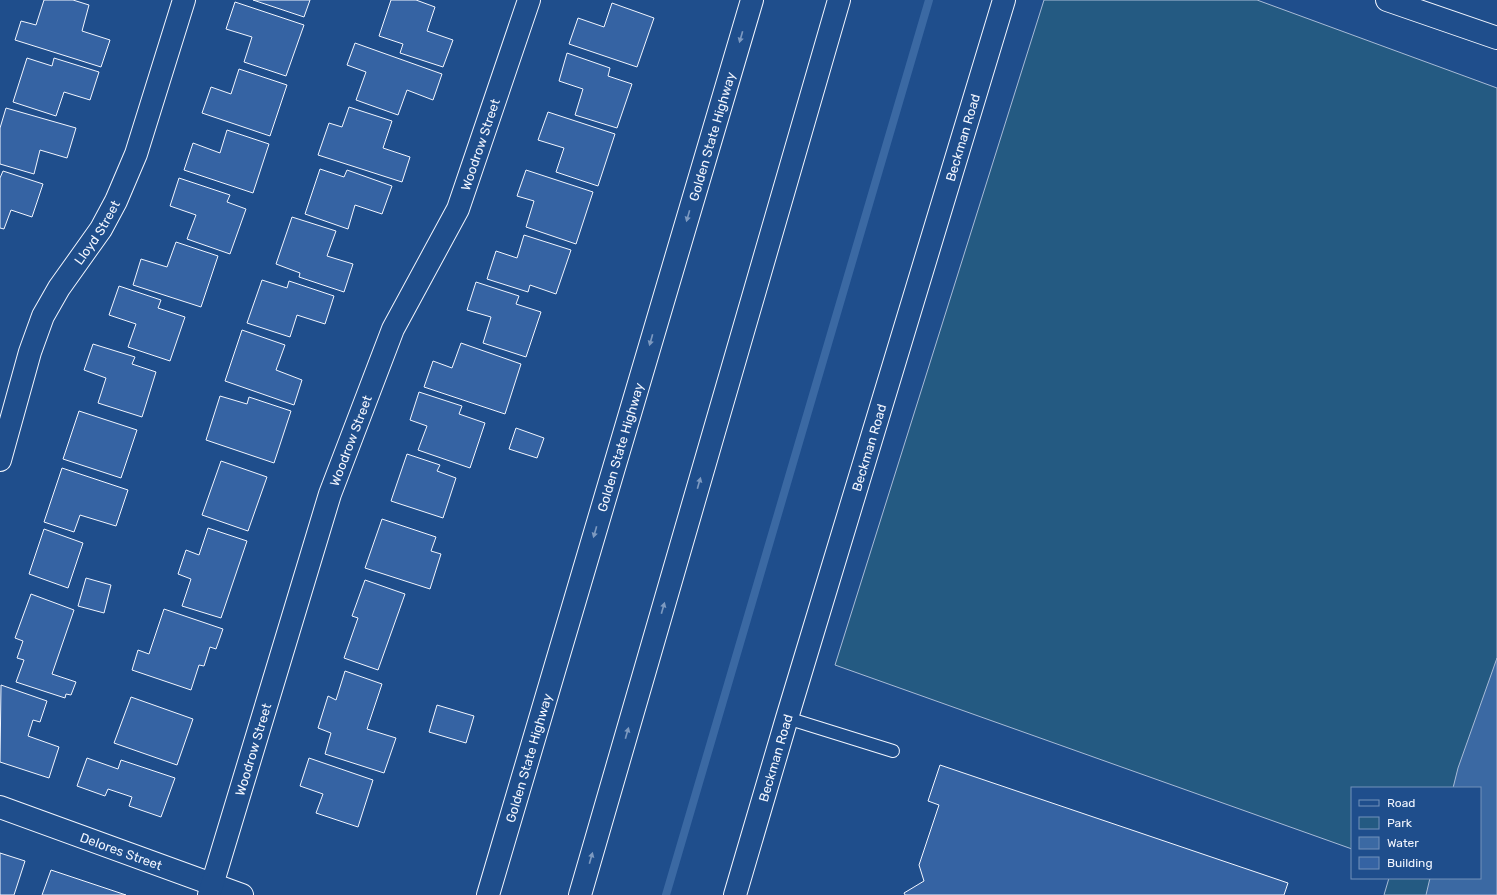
<svg xmlns="http://www.w3.org/2000/svg" width="1497" height="895" font-family="Rubik,sans-serif">
<style>
.green{fill:#245a82;stroke:#a8bbd7}
.water{fill:#3b69a3;stroke:#a8bbd7}
.lines{fill:none;stroke-linecap:round;stroke-linejoin:round}
.stream{stroke:#3b69a3;stroke-width:8}
.building{fill:#3563a3;stroke:#f2f6ff}
.service-casing{stroke:#f2f6ff;stroke-width:14}
.minor-casing{stroke:#f2f6ff;stroke-width:24}
.tertiary-casing{stroke:#f2f6ff;stroke-width:24}
.motorway-casing{stroke:#f2f6ff;stroke-width:24}
.service{stroke:#1f4e8c;stroke-width:12}
.minor{stroke:#1f4e8c;stroke-width:22}
.tertiary{stroke:#1f4e8c;stroke-width:22}
.motorway{stroke:#1f4e8c;stroke-width:22}
.oneway{fill:#7e9ac0}
.labels{text-anchor:middle;stroke-width:3;stroke-linejoin:round;paint-order:stroke}
.street-label{font-size:13px;fill:#f2f6ff;stroke:#1f4e8c}
</style>
<rect width="100%" height="100%" fill="#1f4e8c"/>
<!-- green -->
<path class="green" d="M1044 0H1257L1497 88V895H1384L1389 878H1480V788H1352V849L835 665Z"/>
<!-- water -->
<path class="water" d="M1497 658V895H1426L1430 878H1480V788H1453L1458 768Z"/>
<g class="lines">
<!-- stream -->
<path class="stream" d="M666 895 929 0"/>
</g>
<!-- building -->
<path class="building" d="M44 0H73L89 5 82 31 110 40 101 67 15 40 21 21 36 25Z
M253 0H310L304 17Z
M391 0H416L435 7 427 31 453 40 443 67 400 53 403 44 379 36Z
M235 2 304 25 286 76 244 62 252 37 226 29Z
M612 3 654 18 637 67 569 44 578 18 604 27Z
M355 43 442 74 433 100 407 90 398 115 356 100 366 72 347 65Z
M567 53 610 68 608 76 632 84 617 128 575 115 583 89 559 81Z
M27 58 52 66 54 58 99 72 90 100 64 92 56 116 13 102Z
M239 69 287 85 270 136 202 113 211 87 231 94Z
M349 107 392 121 383 148 410 157 402 182 318 155 329 123 342 127Z
M6 108 76 128 67 158 40 150 34 174 0 164V128Z
M548 112 615 134 598 186 556 172 564 148 538 140Z
M227 130 269 144 253 193 184 170 193 143 220 153Z
M320 169 344 177 347 170 392 186 382 214 355 205 348 229 305 214Z
M526 170 593 192 576 244 526 227 534 201 517 196Z
M3 171 43 184 32 217 11 210 4 229 0 228V178Z
M179 178 230 195 227 202 246 209 230 254 187 239 196 215 170 206Z
M292 217 336 231 327 256 353 264 344 292 299 277 300 273 276 264Z
M524 235 571 250 556 294 530 285 528 292 487 279 496 251 517 258Z
M176 242 218 256 201 307 133 285 141 259 167 267Z
M262 280 287 288 289 281 334 296 325 324 297 315 290 337 247 323Z
M476 282 519 296 516 304 541 312 526 357 483 343 491 317 467 310Z
M119 286 161 300 158 308 185 317 170 361 128 347 136 324 109 315Z
M242 330 285 345 276 370 302 380 294 405 225 381Z
M461 343 521 364 505 414 424 387 433 361 452 368Z
M93 344 135 357 132 364 156 372 142 417 98 403 106 378 84 370Z
M419 392 462 406 459 414 485 423 470 468 418 450 427 426 410 420Z
M220 396 247 404 249 397 291 411 274 463 206 440Z
M79 411 137 430 121 478 63 459Z
M516 428 544 438 537 458 509 449Z
M407 454 440 465 437 471 456 478 443 518 391 501Z
M221 461 267 477 248 531 202 515Z
M62 468 128 490 116 526 80 515 74 532 44 522Z
M382 519 436 537 431 551 441 554 430 589 365 568Z
M208 528 247 541 221 618 182 606 191 579 178 574 186 550 199 555Z
M44 529 83 543 68 588 29 574Z
M86 578 111 585 104 613 78 606Z
M365 580 405 594 378 670 344 658 358 618 352 616Z
M31 594 74 610 52 674 76 682 71 695 66 694 65 698 16 682 24 660 17 658 23 641 15 638Z
M164 609 223 629 216 649 210 647 204 666 199 665 191 690 132 670 138 650 149 654Z
M345 671 382 684 367 729 396 738 384 773 325 754 331 733 318 728 328 696 336 700Z
M1 685 47 701 40 722 33 720 28 736 59 747 49 778 0 762Z
M131 697 193 719 177 765 114 743Z
M437 705 474 716 466 743 429 732Z
M87 758 118 769 121 760 175 778 161 817 129 806 132 797 108 789 105 796 77 786Z
M309 758 373 780 358 827 316 813 323 794 300 786Z
M940 765 1288 883 1284 895H905L904 893 924 881 919 865 939 805 928 801Z
M0 853 25 861 14 895H0Z
M51 870 126 895H42Z"/>
<g class="lines">
<defs>
<path id="service" d="M787 718 893 751"/>
<g id="minor">
<path d="M1387 0 1497 38"/>
<path id="s1" d="M0 460 30 352 43 316 59 288 101 229 116 201 136 154 184 0"/>
<path id="s2" d="M0 807 242 895"/>
<path id="s3" d="M209 895 330 494 393 329 458 209 529 0"/>
</g>
<g id="tertiary">
<path id="s4" d="M735 895 787 718 1004 0"/>
</g>
<g id="motorway">
<path id="s5" d="M488 895 752 0"/>
<path d="M580 895 839 0"/>
</g>
</defs>
<!-- service casing -->
<use href="#service" class="service-casing"/>
<!-- minor casing -->
<use href="#minor" class="minor-casing"/>
<!-- tertiary casing -->
<use href="#tertiary" class="tertiary-casing"/>
<!-- motorway casing -->
<use href="#motorway" class="motorway-casing"/>
<!-- service -->
<use href="#service" class="service"/>
<!-- minor -->
<use href="#minor" class="minor"/>
<!-- tertiary -->
<use href="#tertiary" class="tertiary"/>
<!-- motorway -->
<use href="#motorway" class="motorway"/>
</g>
<!-- one-way arrows -->
<defs><path id="oneway-solid" d="M-6-.8H1V-3.2L6.5 0L1 3.2V.8H-6Z"/></defs>
<g class="oneway">
<use href="#oneway-solid" transform="translate(741 37) rotate(106)"/>
<use href="#oneway-solid" transform="translate(688 216) rotate(106)"/>
<use href="#oneway-solid" transform="translate(651 340) rotate(106)"/>
<use href="#oneway-solid" transform="translate(699 483) rotate(-74)"/>
<use href="#oneway-solid" transform="translate(595 532) rotate(106)"/>
<use href="#oneway-solid" transform="translate(663 608) rotate(-74)"/>
<use href="#oneway-solid" transform="translate(627 733) rotate(-74)"/>
<use href="#oneway-solid" transform="translate(591 858) rotate(-74)"/>
</g>
<g class="labels">
<!-- street labels -->
<g class="street-label">
<text dy="5" stroke="none"><textPath href="#s5" startOffset="791">Golden State Highway</textPath></text>
<text dy="5" stroke="none"><textPath href="#s4" startOffset="791">Beckman Road</textPath></text>
<text dy="5" stroke="none"><textPath href="#s3" startOffset="800">Woodrow Street</textPath></text>
<text dy="5" stroke="none"><textPath href="#s1" startOffset="250">Lloyd Street</textPath></text>
<text dy="5" stroke="none"><textPath href="#s3" startOffset="476">Woodrow Street</textPath></text>
<text dy="5" stroke="none"><textPath href="#s4" startOffset="467">Beckman Road</textPath></text>
<text dy="5" stroke="none"><textPath href="#s5" startOffset="467">Golden State Highway</textPath></text>
<text dy="5" stroke="none"><textPath href="#s3" startOffset="152">Woodrow Street</textPath></text>
<text dy="5" stroke="none"><textPath href="#s4" startOffset="143">Beckman Road</textPath></text>
<text dy="5" stroke="none"><textPath href="#s5" startOffset="143">Golden State Highway</textPath></text>
<text dy="5" stroke="none"><textPath href="#s2" startOffset="129">Delores Street</textPath></text>
</g>
</g>
<!-- legend -->
<rect x="1351" y="787" width="130" height="92" fill="#1f4e8c" stroke="#7391ba"/>
<rect x="1359" y="800" width="20" height="6" fill="#1f4e8c" stroke="#7391ba"/>
<text x="1387" y="807" font-size="12" fill="#f2f6ff">Road</text>
<rect x="1359" y="817" width="20" height="12" fill="#245a82" stroke="#7391ba"/>
<text x="1387" y="827" font-size="12" fill="#f2f6ff">Park</text>
<rect x="1359" y="837" width="20" height="12" fill="#3b69a3" stroke="#7391ba"/>
<text x="1387" y="847" font-size="12" fill="#f2f6ff">Water</text>
<rect x="1359" y="857" width="20" height="12" fill="#3563a3" stroke="#7391ba"/>
<text x="1387" y="867" font-size="12" fill="#f2f6ff">Building</text>
</svg>
